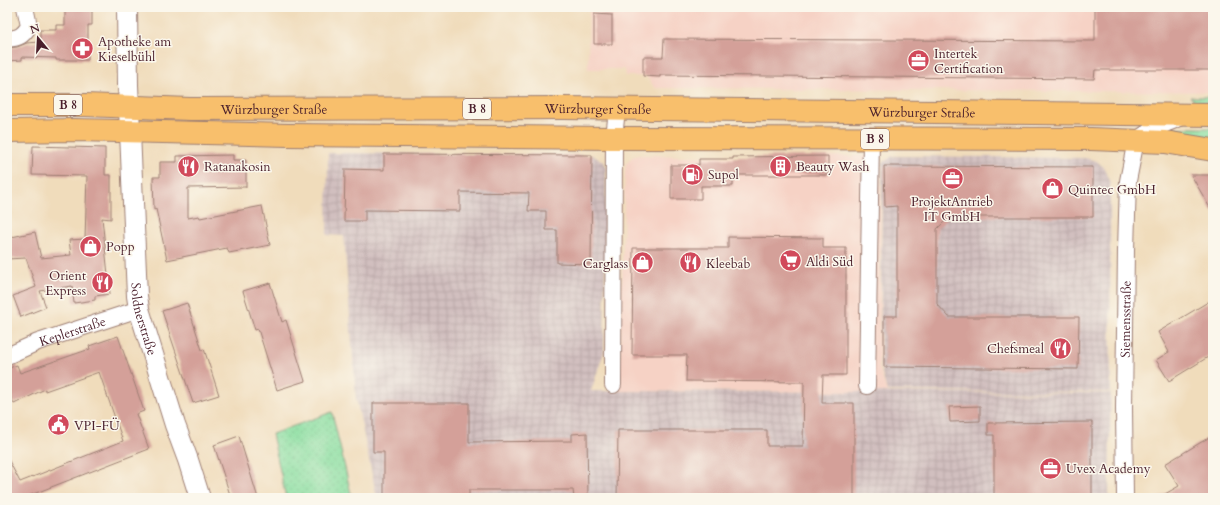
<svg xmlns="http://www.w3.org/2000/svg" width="1220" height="505" font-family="Cardo,serif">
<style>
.built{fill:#f6d2c5}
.industrial{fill:url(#industrial-grid)}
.grass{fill:url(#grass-tufts);stroke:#6a7e66}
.park{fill:url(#park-dots);stroke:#6a7e66}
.building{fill:#d4a099}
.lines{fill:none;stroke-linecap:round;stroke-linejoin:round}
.minor-casing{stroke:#9d7e73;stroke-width:18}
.tertiary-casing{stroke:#9d7e73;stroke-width:22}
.primary-casing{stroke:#9d7e73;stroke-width:24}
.minor{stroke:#fff;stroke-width:16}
.tertiary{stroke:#fff;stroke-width:20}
.primary{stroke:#f8bf6c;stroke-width:22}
.labels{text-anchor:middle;stroke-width:3;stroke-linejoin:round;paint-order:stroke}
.shield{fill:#fbf7ec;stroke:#7f6065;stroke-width:1}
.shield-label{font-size:12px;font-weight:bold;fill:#4a1f2b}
.poi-label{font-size:13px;fill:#4a1f2b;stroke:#fbf7ec;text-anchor:start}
.street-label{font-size:13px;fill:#4a1f2b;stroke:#fbf7ec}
</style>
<defs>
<pattern id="industrial-grid" width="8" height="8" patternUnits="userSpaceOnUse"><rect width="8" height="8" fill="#d1bfbf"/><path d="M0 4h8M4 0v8" fill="none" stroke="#b5a4a4"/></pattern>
<pattern id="grass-tufts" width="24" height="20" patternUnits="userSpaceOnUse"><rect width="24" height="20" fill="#89dea0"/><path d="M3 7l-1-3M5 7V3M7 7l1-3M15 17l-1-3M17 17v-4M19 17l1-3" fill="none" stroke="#78be8a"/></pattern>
<pattern id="park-dots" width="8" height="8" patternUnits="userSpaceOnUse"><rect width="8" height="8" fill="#89dea0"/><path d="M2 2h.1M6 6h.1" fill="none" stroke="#78be8a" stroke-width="1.8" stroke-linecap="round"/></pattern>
</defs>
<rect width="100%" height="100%" fill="#fbf7ec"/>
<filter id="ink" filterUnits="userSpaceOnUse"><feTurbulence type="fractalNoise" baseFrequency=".025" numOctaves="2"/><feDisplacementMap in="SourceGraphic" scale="8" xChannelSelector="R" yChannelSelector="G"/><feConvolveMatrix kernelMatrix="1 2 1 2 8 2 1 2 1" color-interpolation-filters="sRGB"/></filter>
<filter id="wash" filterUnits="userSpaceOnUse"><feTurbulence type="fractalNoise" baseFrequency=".012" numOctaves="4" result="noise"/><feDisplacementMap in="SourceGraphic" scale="16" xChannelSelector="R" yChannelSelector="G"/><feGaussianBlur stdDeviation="0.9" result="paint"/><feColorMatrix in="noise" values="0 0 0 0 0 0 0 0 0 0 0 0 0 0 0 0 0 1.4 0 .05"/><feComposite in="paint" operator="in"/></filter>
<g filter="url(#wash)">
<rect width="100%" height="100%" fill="#f0dcbb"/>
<!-- built -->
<path class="built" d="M589 7H1213V92L655 88 646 76H626L625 69H588Z
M639 155 733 157 881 156 879 367 887 392 619 391 625 171 626 164 632 157Z"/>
<!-- industrial -->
<path class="industrial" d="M328 153 592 155 604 162 606 170 604 352 591 391 1111 393 1109 498H377L356 398 344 236 327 235Z
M893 156 1085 158 1097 161 1106 170 1110 183 1111 392 887 391 880 366 882 163Z"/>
<!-- grass -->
<path class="grass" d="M1190 97H1213V102H1196Z
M1172 128H1213V140L1168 133 1167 131Z"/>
<!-- park -->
<path class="park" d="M332 412 352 498H286L272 434Z"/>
<g id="blocks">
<!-- building -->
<path class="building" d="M65 7H92V25H88V60H56V58L22 57V60L7 61V48L17 47 27 43 40 42V30H56V25H65Z
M1095 7H1213V70H1095L1094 79 660 75V77L643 76V57H663L664 39 1095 41Z
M594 14 612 15V44H594Z
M33 146 105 148V175H111V219L102 218 110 294 95 296V300L74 303 72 286 40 291 46 307 21 317 13 296 36 287 26 258 7 259V238L35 232 41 258 71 255 69 240 85 239 87 176 32 175Z
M384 154 592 155 591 264 557 263V230H546V211H528L529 193 460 192V211L365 210V221H344L345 169 384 170Z
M233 155V160H246V187L188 188V218L199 216 200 218 262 206 270 245 229 253 227 248 167 260 156 209 154 210 153 177H160V162H177V156Z
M828 156V175H733V186H701V199H671V165H699V159H733V157Z
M884 166 1093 167V217H949L937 229V304L949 317H1079L1078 369 884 367V316H897V206L885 207Z
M1191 175H1213V213Z
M728 237 823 238V248H846V375H823L822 403H854V498H617L618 430H767V446H803L804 382 686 381 687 355H632L633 248H728Z
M270 283 282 322 286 320 305 381 277 390 258 329 255 330 243 291Z
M1213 299V354L1169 381 1156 360 1169 352 1158 332Z
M187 303 202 350 204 349 219 395 193 403 162 311Z
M118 336 144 411 136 414 149 449 23 498H7V457L20 482 123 441 99 372 45 391V389L14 404 7 389V369L17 365 20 373 90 349 89 346Z
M373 403H469V442L572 441V434L587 433 588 498H574L573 490H469V498H384V452H373Z
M980 406V421L950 422 949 407Z
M1092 422V496L994 497V435H988V423Z
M1213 435V498H1158L1179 486 1165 464Z
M239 436 253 482 258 498H231L214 445Z"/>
</g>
</g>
<g filter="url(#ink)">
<use href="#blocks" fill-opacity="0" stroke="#9d7e73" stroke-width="1"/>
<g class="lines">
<defs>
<g id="minor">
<path d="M7 39C19 38 23 36 29 26L25 7"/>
<path id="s1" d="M7 356 38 342 139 309"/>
<path d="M613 385 614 138 617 109"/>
<path d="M867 386 871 139"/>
<path id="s2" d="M1125 498 1124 408 1126 250 1128 181 1136 140 1157 127 1180 118"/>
</g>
<g id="tertiary">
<path id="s3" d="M127 7 128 85 137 296 139 309 175 425 188 460 200 498"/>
</g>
<g id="primary">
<path id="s4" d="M7 105H85L190 109 563 108 1213 115"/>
<path d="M7 131 75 130 288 135 614 138 1091 139 1165 142 1213 150"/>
</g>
</defs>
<!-- minor casing -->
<use href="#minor" class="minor-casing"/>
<!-- tertiary casing -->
<use href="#tertiary" class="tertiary-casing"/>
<!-- primary casing -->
<use href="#primary" class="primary-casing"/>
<!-- minor -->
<use href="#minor" class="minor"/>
<!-- tertiary -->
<use href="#tertiary" class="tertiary"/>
<!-- primary -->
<use href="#primary" class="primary"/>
</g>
</g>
<!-- icons -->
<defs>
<symbol id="pharmacy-disc" viewBox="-11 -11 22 22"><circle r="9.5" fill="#d1495b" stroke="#fbf7ec"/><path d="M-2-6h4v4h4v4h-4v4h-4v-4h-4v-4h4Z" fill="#fff"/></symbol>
<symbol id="office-disc" viewBox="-11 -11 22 22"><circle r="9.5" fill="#d1495b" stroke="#fbf7ec"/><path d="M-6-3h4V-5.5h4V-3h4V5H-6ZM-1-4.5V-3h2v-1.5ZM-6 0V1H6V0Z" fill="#fff"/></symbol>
<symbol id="restaurant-disc" viewBox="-11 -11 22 22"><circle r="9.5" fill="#d1495b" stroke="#fbf7ec"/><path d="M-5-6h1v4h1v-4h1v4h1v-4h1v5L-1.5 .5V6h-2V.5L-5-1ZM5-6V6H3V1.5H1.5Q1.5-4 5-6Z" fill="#fff"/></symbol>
<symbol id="building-disc" viewBox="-11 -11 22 22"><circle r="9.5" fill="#d1495b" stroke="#fbf7ec"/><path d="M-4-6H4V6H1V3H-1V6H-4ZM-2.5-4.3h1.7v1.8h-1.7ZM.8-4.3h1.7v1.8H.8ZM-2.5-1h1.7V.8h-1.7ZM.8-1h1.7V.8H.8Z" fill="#fff"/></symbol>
<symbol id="fuel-disc" viewBox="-11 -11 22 22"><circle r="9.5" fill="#d1495b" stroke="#fbf7ec"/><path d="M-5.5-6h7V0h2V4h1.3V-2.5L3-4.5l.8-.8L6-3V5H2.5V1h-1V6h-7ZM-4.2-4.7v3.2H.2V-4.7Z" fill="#fff"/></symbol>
<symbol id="shop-disc" viewBox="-11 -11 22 22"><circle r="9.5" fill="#d1495b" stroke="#fbf7ec"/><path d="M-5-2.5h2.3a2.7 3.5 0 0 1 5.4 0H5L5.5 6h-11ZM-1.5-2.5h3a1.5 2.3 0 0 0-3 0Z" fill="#fff"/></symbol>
<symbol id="supermarket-disc" viewBox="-11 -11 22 22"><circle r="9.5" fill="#d1495b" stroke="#fbf7ec"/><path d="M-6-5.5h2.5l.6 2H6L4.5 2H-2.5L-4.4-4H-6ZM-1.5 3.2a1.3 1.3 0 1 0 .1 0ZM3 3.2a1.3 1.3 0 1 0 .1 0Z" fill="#fff"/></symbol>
<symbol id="civic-disc" viewBox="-11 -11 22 22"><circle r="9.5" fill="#d1495b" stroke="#fbf7ec"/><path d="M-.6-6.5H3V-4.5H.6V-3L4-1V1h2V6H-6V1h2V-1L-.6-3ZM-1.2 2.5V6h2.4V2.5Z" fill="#fff"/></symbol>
</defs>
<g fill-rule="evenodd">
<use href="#pharmacy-disc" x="70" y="36" width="25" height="25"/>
<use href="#office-disc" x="906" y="48" width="25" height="25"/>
<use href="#restaurant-disc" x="176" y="154" width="25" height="25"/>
<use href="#building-disc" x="768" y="154" width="25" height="25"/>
<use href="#fuel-disc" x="680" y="162" width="25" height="25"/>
<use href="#office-disc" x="940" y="166" width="25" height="25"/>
<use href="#shop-disc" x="1040" y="176" width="25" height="25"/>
<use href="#shop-disc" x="78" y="234" width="25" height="25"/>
<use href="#supermarket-disc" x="778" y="248" width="25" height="25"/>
<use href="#shop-disc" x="630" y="250" width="25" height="25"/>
<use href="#restaurant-disc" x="678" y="250" width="25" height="25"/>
<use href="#restaurant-disc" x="90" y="270" width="25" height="25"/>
<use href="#restaurant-disc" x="1048" y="336" width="25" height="25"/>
<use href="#civic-disc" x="46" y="412" width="25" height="25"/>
<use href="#office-disc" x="1038" y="456" width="25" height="25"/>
</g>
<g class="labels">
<!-- shield labels -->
<g class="shield">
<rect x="54" y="95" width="28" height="20" rx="3"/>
<rect x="463" y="99" width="28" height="20" rx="3"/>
<rect x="861" y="129" width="28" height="20" rx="3"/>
</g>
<g class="shield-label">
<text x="68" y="109">B 8</text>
<text x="477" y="113">B 8</text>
<text x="875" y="143">B 8</text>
</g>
<!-- poi labels -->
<g class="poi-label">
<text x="98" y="46">Apotheke am<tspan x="98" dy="15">Kieselbühl</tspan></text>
<text x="934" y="58">Intertek<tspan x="934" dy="15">Certification</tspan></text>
<text x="204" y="171">Ratanakosin</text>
<text x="796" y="171">Beauty Wash</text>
<text x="708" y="179">Supol</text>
<text x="1068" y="194">Quintec GmbH</text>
<text x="952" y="206" text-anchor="middle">ProjektAntrieb<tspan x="952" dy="15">IT GmbH</tspan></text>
<text x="106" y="251">Popp</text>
<text x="806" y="266">Aldi Süd</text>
<text x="628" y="268" text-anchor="end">Carglass</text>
<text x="706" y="268">Kleebab</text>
<text x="86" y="280" text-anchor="end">Orient<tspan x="86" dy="15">Express</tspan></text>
<text x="1044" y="353" text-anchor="end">Chefsmeal</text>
<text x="74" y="430">VPI-FÜ</text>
<text x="1066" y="473">Uvex Academy</text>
</g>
<!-- street labels -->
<g class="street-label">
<text dy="5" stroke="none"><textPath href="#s4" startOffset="267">Würzburger Straße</textPath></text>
<text dy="5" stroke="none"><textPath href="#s4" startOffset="591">Würzburger Straße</textPath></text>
<text dy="5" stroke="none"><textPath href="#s4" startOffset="915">Würzburger Straße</textPath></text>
<text dy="5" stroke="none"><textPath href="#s3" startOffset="313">Soldnerstraße</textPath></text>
<text dy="5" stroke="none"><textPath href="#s2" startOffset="179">Siemensstraße</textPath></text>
<text dy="5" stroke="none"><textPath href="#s1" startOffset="70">Keplerstraße</textPath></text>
</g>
</g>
<!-- margin -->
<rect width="1220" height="505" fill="none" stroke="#fbf7ec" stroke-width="24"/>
<!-- north arrow -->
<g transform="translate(38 38) rotate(342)" stroke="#fbf7ec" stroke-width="3" paint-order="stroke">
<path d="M0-3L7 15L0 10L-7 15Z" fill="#4a1f2b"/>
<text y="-6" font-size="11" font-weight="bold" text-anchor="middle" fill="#4a1f2b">N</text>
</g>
</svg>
